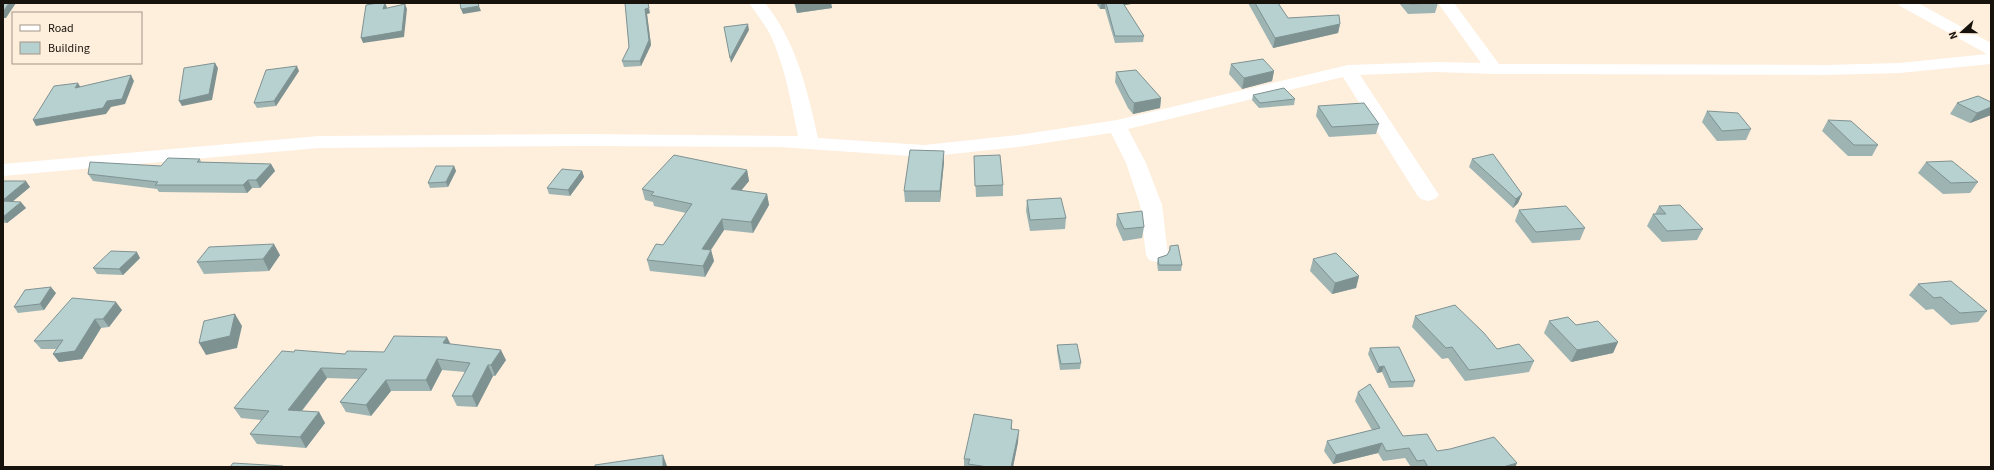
<svg xmlns="http://www.w3.org/2000/svg" width="1994" height="470" font-family="'Source Sans 3',sans-serif">
<style>
.lines{fill:none;stroke-linecap:round;stroke-linejoin:round}
.street{fill:#fff;fill-rule:evenodd}
.wall{fill:#9db4b3}
.shaded-wall{fill:#7f9292}
.building{fill:#b6d1d0;stroke:#7f9292}
</style>
<rect width="100%" height="100%" fill="#feeedc"/>
<g class="lines">
<!-- street -->
<path class="street" d="M749 3H765C797 43 807 89 818 138L924 145 1018 135 1117 120 1348 65 1436 62 1481 63 1438 3H1454L1499 64 1826 65 1900 63 1987 54 1900 6 1898 3H1918L1991 43V64L1900 73 1826 75 1494 74 1436 72 1360 75 1439 195 1435 199 1428 201 1421 199 1417 195 1343 77 1128 129 1146 163 1162 205 1168 255 1165 260 1157 262 1149 260 1146 255 1140 205 1126 163 1111 133 1018 147 924 157 779 147 586 146 319 148 3 176V164L319 136 586 134 798 136C791 102 785 66 770 34 764 23 756 13 749 3Z"/>
</g>
<!-- wall -->
<path class="wall" d="M625 3 650 13 647 14 651 45 641 66 624 67 622 61 629 47Z
M794 3H831L832 8 797 13Z
M1096 3H1137L1124 5 1144 36 1143 42 1115 43 1105 9H1100Z
M1248 3H1278L1288 18 1340 24 1338 33 1273 48Z
M1399 3H1438L1435 13 1408 14Z
M1231 64 1274 71 1272 81 1242 89 1229 74Z
M299 71 276 106 257 108 254 103Z
M1116 72 1161 98 1160 108 1133 114 1128 108 1115 82Z
M1253 95 1295 99 1294 105 1259 108 1252 100Z
M1991 102V115L1970 123 1950 114 1957 103Z
M1318 106 1379 124 1376 134 1329 137 1316 116Z
M1707 111 1751 129 1746 140 1717 141 1702 122Z
M1828 120 1878 145 1872 156H1848L1822 131Z
M974 156 1003 185V196L976 197Z
M200 159 201 162 271 164 275 171 260 188H252L247 193 159 192 157 189 93 181 88 174 161 166Z
M1472 159 1522 194 1518 203 1513 208 1469 167Z
M944 162 940 202H905L904 191Z
M1926 162 1978 182 1970 193 1943 194 1918 173Z
M454 166 456 171 448 187 430 188 428 183Z
M747 170 749 181 741 191 767 194 769 205 753 233 724 230 711 250 714 261 705 277 650 271 647 260 663 245 686 213 654 206 653 202 645 200 642 189Z
M582 171 584 177 570 196 549 194 547 188Z
M3 181 30 187 12 202 26 208 7 223H3Z
M1027 200 1066 218 1065 229 1030 231 1026 211Z
M1659 206 1703 229 1697 240 1662 242 1647 226 1653 214H1655Z
M1519 210 1585 228 1580 240 1532 243 1515 221Z
M1117 214 1144 227 1142 238 1123 241 1116 225Z
M1170 246 1182 265 1181 271H1158L1157 263 1158 258 1167 255 1169 251Z
M280 255 269 271 204 274 197 262Z
M140 258 123 275 97 274 93 268Z
M1313 259 1359 276 1356 288 1332 294 1310 271Z
M1918 284 1987 311 1978 322 1951 325 1933 309 1926 310 1909 295Z
M56 293 44 310 18 313 14 307Z
M122 310 109 327 101 328 82 359 59 362 53 354 57 349H41L34 341Z
M1415 316 1497 349 1534 361 1529 372 1465 381 1448 358 1442 359 1412 327Z
M1549 321 1576 325 1618 342 1613 353 1571 362 1544 333Z
M447 337 450 344 506 360 495 376H493L477 407 457 406 452 396 465 372 442 370 431 391H391L371 416 346 412 340 402 358 379 327 378 302 411 319 412 325 423 306 448 257 444 250 434 261 420 241 418 234 408 345 354 384 352Z
M1057 345 1081 363 1080 369 1060 370 1057 351Z
M1370 348 1415 381 1413 387 1389 388 1382 372 1377 373 1368 354Z
M1358 392 1403 436 1437 451 1517 463 1515 467H1411L1405 458 1383 461 1378 453 1333 464 1324 451 1327 441 1372 430 1355 401Z
M1012 420V429L1018 442 1013 467H964V459Z"/>
<!-- shaded-wall -->
<path class="shaded-wall" d="M9 3H16L6 18H3V12Z
M385 3 387 7 385 14 383 9Z
M795 3H831L832 8 797 13Z
M1101 3H1105V9H1100Z
M1120 3H1137L1120 6Z
M405 4 407 9 404 37 363 43 361 38Z
M479 6 481 11 463 14 461 9Z
M649 8 650 13 647 14 651 45 641 66 640 61 645 9Z
M748 24 749 30 731 63 730 58Z
M1340 24 1338 33 1273 48 1275 38Z
M215 63 218 68 212 100 182 106 179 101Z
M297 66 299 71 276 106 274 101Z
M1274 71 1272 81 1242 89 1244 78Z
M131 75 134 81 125 104 111 107 106 114 36 126 33 120 107 101Z
M78 83 81 88H75Z
M1161 98 1160 108 1133 114 1134 103Z
M1991 107V115L1970 123 1977 113Z
M944 151V162L940 202V191Z
M271 164 275 171 260 188 256 180Z
M454 166 456 171 448 187 446 182Z
M747 170 749 181 733 200 731 189Z
M582 171 584 177 570 196 568 190Z
M248 180 252 188 247 193 243 185Z
M26 181 30 187 6 207 3 203V200Z
M767 194 769 205 753 233 751 222Z
M1522 194 1518 203 1513 208 1516 199Z
M21 202 26 208 7 223 3 218V217Z
M722 219 724 230 704 260 702 249Z
M274 244 280 255 269 271 263 259Z
M711 250 714 261 705 277 703 266Z
M137 252 140 258 123 275 119 269Z
M1359 276 1356 288 1332 294 1335 283Z
M51 287 56 293 44 310 40 304Z
M116 302 122 310 109 327 103 319Z
M235 314 242 326 237 348 206 355 199 343Z
M95 319 101 328 82 359 59 362 53 354Z
M447 337 452 347 443 343Z
M1618 342 1613 353 1571 362 1577 350Z
M501 350 506 360 495 376 491 365Z
M437 359 442 370 431 391 426 380Z
M488 365 493 376 477 407 472 396Z
M1384 366 1382 372 1377 373 1379 367Z
M321 368 327 378 294 420 288 410Z
M386 380 391 391 371 416 366 405Z
M319 412 325 423 306 448 300 437Z
M1019 430 1018 442 1013 467H1011Z
M1382 443 1378 453 1333 464 1336 455Z
M663 455 667 466V467H663Z
M1517 463 1515 467H1503Z"/>
<!-- building -->
<path class="building" d="M3 3H9L3 12Z
M378 3H385L383 9 405 4 402 31 361 38 366 5Z
M460 3H478L479 6 461 9Z
M625 3H648L649 8 645 9 649 40 640 61H622L629 47Z
M1106 3H1123L1144 36H1115Z
M1255 3H1278L1288 18 1339 15 1340 24 1275 38Z
M1410 3H1432L1410 4Z
M748 24 730 58 724 27Z
M1263 59 1274 71 1244 78 1231 64Z
M215 63 209 94 179 101 184 68Z
M297 66 274 101 254 103 266 70Z
M1136 70 1161 98 1134 103 1129 97 1116 72Z
M131 75 122 99 107 101 103 108 33 120 54 86 78 83 75 88Z
M1284 88 1295 99 1260 103 1253 95Z
M1978 96 1991 102V107L1977 113 1957 103Z
M1364 103 1379 124 1332 127 1318 106Z
M1707 111 1738 113 1751 129 1722 131Z
M1828 120 1851 121 1878 145H1854Z
M910 150 944 151 940 191H904Z
M1493 154 1522 194 1516 199 1472 159Z
M674 155 747 170 731 189 767 194 751 222 722 219 702 249 711 250 703 266 647 260 656 244 663 245 692 204 651 195 654 192 642 189Z
M1000 155 1003 185 975 186 974 156Z
M168 158 200 159 197 162 271 164 256 180H248L243 185H155L158 182 88 174 90 162 161 166Z
M1952 161 1978 182 1951 183 1926 162Z
M436 166H454L446 182 428 183Z
M562 169 582 171 568 190 547 188Z
M3 181H26L3 200Z
M1061 198 1066 218 1030 220 1027 200Z
M3 201 21 202 3 217Z
M1680 205 1703 229 1667 231 1653 214H1666L1659 206Z
M1566 206 1585 228 1536 232 1519 210Z
M1142 211 1144 227 1124 229 1117 214Z
M274 244 263 259 197 262 209 247Z
M1178 245 1182 265H1159L1158 258 1167 255 1170 250V246Z
M111 251 137 252 119 269 93 268Z
M1336 253 1359 276 1335 283 1313 259Z
M1951 281 1987 311 1960 313 1941 297 1934 298 1918 284Z
M51 287 40 304 14 307 25 290Z
M72 298 116 302 103 319H95L75 351 53 354 63 340 34 341Z
M1455 305 1484 333 1497 349 1519 344 1534 361 1469 370 1452 347 1446 348 1415 316Z
M235 314 230 336 199 343 204 321Z
M1568 317 1576 325 1598 321 1618 342 1577 350 1549 321Z
M394 336 447 337 443 343 501 350 491 365H488L472 396H452L470 363 437 359 426 380H386L366 405 340 402 367 369 321 368 288 410 319 412 300 437 250 434 269 411 234 408 282 351 294 352 295 350 345 354 347 351 384 352Z
M1077 344 1081 363 1061 364 1057 345Z
M1399 347 1415 381 1391 382 1384 366 1379 367 1370 348Z
M1370 384 1403 436 1427 434 1437 451 1450 449 1494 437 1517 463 1503 467H1428L1424 460 1417 461 1409 448 1386 451 1382 443 1336 455 1327 441 1380 428 1358 392Z
M974 414 1012 420 1011 429 1019 430 1011 467H988L968 464 970 459H964Z
M663 455V467H595V465Z
M233 463 283 466 282 467H230Z"/>
<!-- border -->
<rect width="1994" height="470" fill="none" stroke="#17120c" stroke-width="8"/>
<!-- legend -->
<rect x="12" y="12" width="130" height="52" fill="#feeedc" stroke="#a29689"/>
<rect x="20" y="25" width="20" height="6" fill="#ffffff" stroke="#a29689"/>
<text x="48" y="32" font-size="12" fill="#17120c">Road</text>
<rect x="20" y="42" width="20" height="12" fill="#b6d1d0" stroke="#a29689"/>
<text x="48" y="52" font-size="12" fill="#17120c">Building</text>
<!-- north arrow -->
<g transform="translate(1962 32) rotate(249)" stroke="#feeedc" stroke-width="3" paint-order="stroke">
<path d="M0-3L7 15L0 10L-7 15Z" fill="#17120c"/>
<text y="-6" font-size="11" font-weight="bold" text-anchor="middle" fill="#17120c">N</text>
</g>
</svg>
